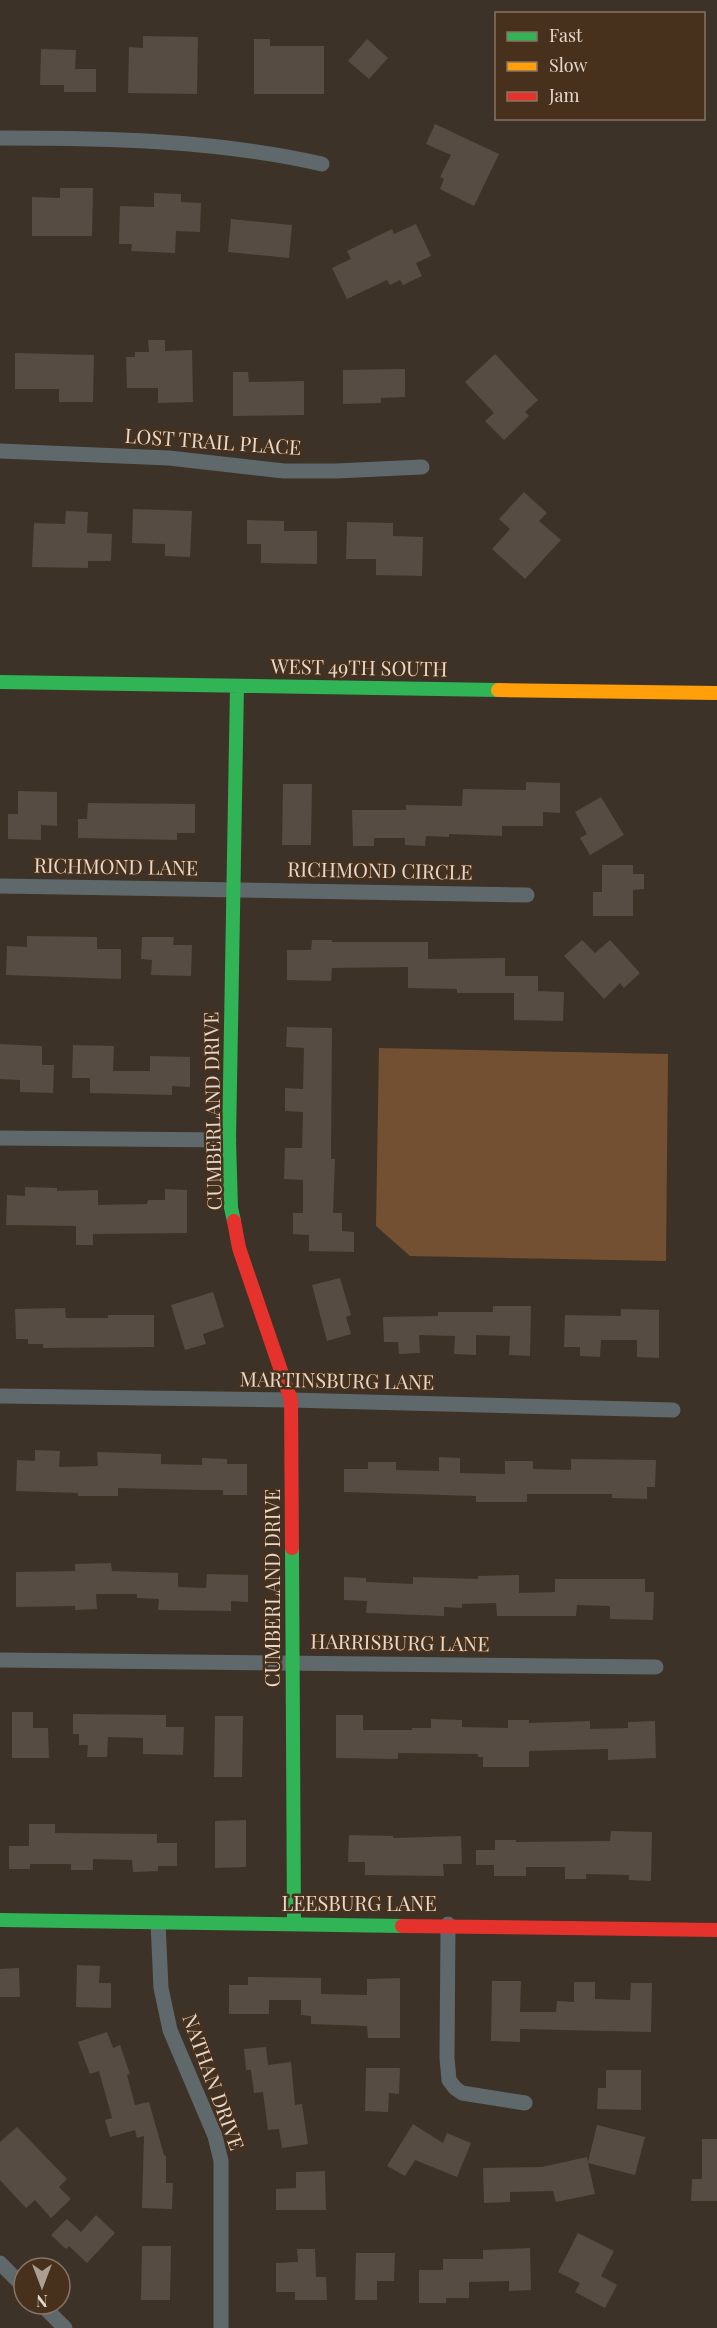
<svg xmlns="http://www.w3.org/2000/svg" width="717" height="2328" font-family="'Playfair Display',serif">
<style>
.green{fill:#735031}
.building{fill:#564c43}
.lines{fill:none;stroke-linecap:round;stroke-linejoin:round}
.street{stroke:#5f686a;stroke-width:15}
.fast{stroke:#30b455;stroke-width:14}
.slow{stroke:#ff9f0a;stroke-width:14}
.jam{stroke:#e5322d;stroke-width:14}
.labels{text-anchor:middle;stroke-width:5;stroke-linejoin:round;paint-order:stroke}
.street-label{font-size:20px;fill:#e6d8cc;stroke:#47311d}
</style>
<rect width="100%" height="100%" fill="#3d3227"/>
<!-- green -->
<path class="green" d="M379 1048 668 1054 666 1261 410 1256 376 1226Z"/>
<!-- building -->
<path class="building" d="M143 36 198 37 197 94 128 93 129 47 143 48Z
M254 39H270V46H324V94H254Z
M367 39 388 58 369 79 348 61Z
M41 49 76 50 75 69H96V92H64V85H40Z
M435 124 499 154 474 206 440 189 444 179 440 177 451 155 426 144Z
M60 188H93L92 236H32V197L60 198Z
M154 193 181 194V202L201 203 200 232 176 231 175 253 131 251 132 244H119L120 206 154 207Z
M231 219 292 225 289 258 228 252Z
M416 224 431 256 416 263 422 276 403 285 400 280 390 285 387 280 347 299 332 268 351 259 347 251 392 229 394 234Z
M148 340H165V351L192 350 193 402 158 403V388H127L126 357H135V352H149Z
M15 353 94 355 93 402H59V389H15Z
M495 354 538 400 525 412 529 416 504 440 485 421 494 413 465 382Z
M405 369V397L381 398V403L343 404V370Z
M233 372H248L249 382 304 381V415L233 416Z
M524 492 547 513 539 521 561 540 525 579 492 549 510 529 499 519Z
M133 509 192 511 190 557 165 556V544L132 543Z
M66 511 88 512 87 533 112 534 111 561H88V568L32 567 34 523 65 524Z
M247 520 284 521V531H317V564L261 563V544H247Z
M347 522 393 523V536L423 537 422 576 376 575V559H346Z
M526 782 560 783V813L543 812V826H502V836L449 834V837L426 836 425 846 405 845V838H374V846H353L352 810H406V805L462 806 463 789 526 790Z
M283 784H312L311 845H282Z
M18 791 57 792V826L41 825V840L8 839V814H18Z
M601 797 624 835 590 855 580 838 587 834 575 812Z
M88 803 195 804V833H177V840L78 838V819H87Z
M602 865H633V874H644V889L633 890V916H593V892H602Z
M27 936 97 937V949H121V979L6 975 7 946 27 947Z
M142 937H174L173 945H192L191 976 151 975 152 960 141 959Z
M312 940H332V942H428V959L505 958V976H538V991L564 992 563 1021 514 1020V993H457V989L408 988V967L332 968 331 981 287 980V950H311Z
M582 940 595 953 610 940 640 973 624 988 620 983 604 999 564 956Z
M287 1027 332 1028 331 1159H335L333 1213H342V1231L354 1232V1252L309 1251V1235L293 1234V1213H303V1180L284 1179 285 1148H302L303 1112 285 1111V1088L303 1089 304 1048 286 1047Z
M0 1044 42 1046V1065H54L53 1093 20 1092V1080L0 1079Z
M73 1045 114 1046 113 1071H150V1056L190 1057V1087L172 1086V1095L90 1093V1078H72Z
M25 1187 57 1188V1191L98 1190V1205L147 1204 148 1200H165V1189L187 1190V1233L93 1234V1245H76V1226L6 1225 7 1195 25 1196Z
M340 1278 351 1315 346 1317 351 1334 327 1341 312 1285Z
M213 1292 224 1327 203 1334 206 1344 185 1350 171 1305Z
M493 1306H531L530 1356 509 1355 510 1336 476 1335V1355L454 1354 455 1336 419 1335 420 1353 399 1354 398 1342H384L383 1317 438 1316V1312H493Z
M65 1308 66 1318H108V1315H154V1347L43 1348V1344H28V1339H16L15 1309Z
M621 1309 659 1310V1358L637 1357V1340H601L600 1357 580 1356V1347H564L565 1315 621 1316Z
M35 1450 60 1451 59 1467 98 1466 97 1452 161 1454V1464L202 1465V1458L227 1459V1464H247V1495H223V1490H201L118 1488V1496H78V1493L16 1491 17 1460 35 1461Z
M439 1457 460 1458V1473L505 1474V1461H533V1469L571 1470V1459L656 1460 655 1487H647V1499L612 1498V1494H527V1502H476V1496L344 1492V1469H368V1462H396V1470L439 1471Z
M111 1563 112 1571 178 1573V1587L206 1588 207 1574 248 1575V1602L231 1601V1611L158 1610 159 1599 137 1598V1594H96L97 1609 75 1610V1606L16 1607V1572L75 1571V1564Z
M519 1575V1593L555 1592V1579H645V1592H654L653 1620 610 1619V1606L577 1605 576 1616H497L496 1603 462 1604V1608L444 1607V1616L366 1613 367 1601 344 1600V1577L366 1578V1582L413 1584V1577L478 1579V1576Z
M12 1712H33V1728H48L49 1758H12Z
M73 1714 166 1715V1727H184L183 1755 143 1754V1738L108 1737 107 1757H87L88 1745H79V1734H73Z
M336 1715H363V1730H412V1728H431V1719L462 1720V1727L508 1728V1720H529V1723L590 1721V1729L628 1728V1722L655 1721 656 1758 608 1760V1749L529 1751V1767H483V1757H478V1754L398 1753V1759L336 1758Z
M215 1716H243L242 1777H214Z
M246 1820V1867L215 1868V1821Z
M29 1824H55V1833L157 1834V1843H177V1866H158V1871L133 1872 132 1860 93 1859V1870H71V1864H30V1869H9V1846H29Z
M611 1831 652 1832 651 1881 629 1880V1875L586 1874V1879H565V1867H526V1876H494V1865H476V1850H495V1840H516V1842L610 1841Z
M349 1835 393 1836V1838L461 1836 462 1864H443L444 1876 365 1875V1862H348Z
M77 1965 100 1966 99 1983H111V2008L76 2007Z
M19 1968 20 1997H0V1969Z
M248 1977 321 1978V1994L367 1995V1979L400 1978V2038H368L367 2026 311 2024V2016L301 2015V2000H269V2014H229V1985H248Z
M492 1981H521L520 2012H556L557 2001 574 2002V1982H595V1999L630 2000 631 1983H652L651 2032 520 2029V2042L491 2041Z
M107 2032 113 2048 120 2045 130 2074 127 2075 135 2105 149 2102 164 2155 166 2156V2183H173L172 2209 142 2208 144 2136 137 2138 135 2130 110 2137 105 2120 112 2118 99 2071 90 2074 78 2042Z
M266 2047 268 2065 291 2062 295 2105 302 2104 308 2144 282 2148 279 2129 268 2130 263 2092 254 2093 251 2070H246L244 2049Z
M366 2068H400L399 2094 389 2093 388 2112 365 2111Z
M606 2070H641V2110L597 2109 598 2088H606Z
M413 2124 443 2143 447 2133 471 2143 457 2177 415 2160 405 2176 387 2166Z
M597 2125 645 2137 635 2175 588 2163 595 2194 556 2202 553 2191 510 2192V2202L484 2203 483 2168 542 2167 587 2157 588 2162Z
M17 2127 67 2179 59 2187 71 2199 51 2218 35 2200 26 2208 0 2180V2142Z
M702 2139H717V2201H691L692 2179H702Z
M325 2171 326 2210H276V2189L296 2188V2172Z
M96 2215 115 2233 87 2263 69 2246 66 2249 51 2235 67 2219 81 2232Z
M578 2233 614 2251 601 2276 617 2285 605 2308 575 2292 580 2283 558 2272Z
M142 2246H171L170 2300H141Z
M530 2248 531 2290 509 2291V2281L469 2282V2298H446V2303H419V2270H443V2259H483V2250Z
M297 2249H315L316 2277H326L327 2300H295V2292H276V2263L298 2262Z
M356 2253H395L394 2281H377V2300H355Z"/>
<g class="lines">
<!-- street -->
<path class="street" d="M0 138C108 138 216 140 322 164
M0 451 169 458 284 471H336L422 467
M0 886 527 895
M0 1138 229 1140
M0 1396 291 1400 673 1410
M0 1660 656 1667
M158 1923 161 1988 170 2030 215 2136 221 2161V2328
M448 1924 447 2058 449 2080 455 2088 462 2093 525 2103
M0 2263 24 2287
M41 2304 65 2328"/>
<!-- fast -->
<path class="fast" d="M0 682 498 690
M234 1221 231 1208 229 1140 237 686
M292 1548 294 1923
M0 1920 402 1926"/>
<!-- slow -->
<path class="slow" d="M498 690 717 693"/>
<!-- jam -->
<path class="jam" d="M234 1221 239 1248 291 1400 292 1548
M402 1926 717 1930"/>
</g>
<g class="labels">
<!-- street labels -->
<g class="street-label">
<text transform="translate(213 442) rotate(4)" y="7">LOST TRAIL PLACE</text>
<text transform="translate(359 668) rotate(1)" y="7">WEST 49TH SOUTH</text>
<text transform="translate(116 867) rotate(1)" y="7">RICHMOND LANE</text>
<text transform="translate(380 871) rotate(1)" y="7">RICHMOND CIRCLE</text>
<text transform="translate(213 1111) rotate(-91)" y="7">CUMBERLAND DRIVE</text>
<text transform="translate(337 1381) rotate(1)" y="7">MARTINSBURG LANE</text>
<text transform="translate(273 1588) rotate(-90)" y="7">CUMBERLAND DRIVE</text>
<text transform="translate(400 1643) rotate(1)" y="7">HARRISBURG LANE</text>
<text x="359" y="1911">LEESBURG LANE</text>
<text transform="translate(213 2082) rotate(70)" y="7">NATHAN DRIVE</text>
</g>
</g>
<!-- legend -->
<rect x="495" y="12" width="210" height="108" fill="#47311d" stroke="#877463" stroke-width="1.5"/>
<rect x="507" y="32" width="30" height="9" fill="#30b455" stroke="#877463" stroke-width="1.5"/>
<text x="549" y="42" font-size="18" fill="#e6d8cc">Fast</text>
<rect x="507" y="62" width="30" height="9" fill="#ff9f0a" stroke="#877463" stroke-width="1.5"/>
<text x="549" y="72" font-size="18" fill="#e6d8cc">Slow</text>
<rect x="507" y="92" width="30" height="9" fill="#e5322d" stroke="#877463" stroke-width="1.5"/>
<text x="549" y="102" font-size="18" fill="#e6d8cc">Jam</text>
<!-- north arrow -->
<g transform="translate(42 2286) rotate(180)"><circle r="28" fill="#47311d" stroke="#877463" stroke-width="1.5"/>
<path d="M0-4.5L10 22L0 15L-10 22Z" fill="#ab9e92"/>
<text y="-9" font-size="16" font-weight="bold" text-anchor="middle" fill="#e6d8cc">N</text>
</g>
</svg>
